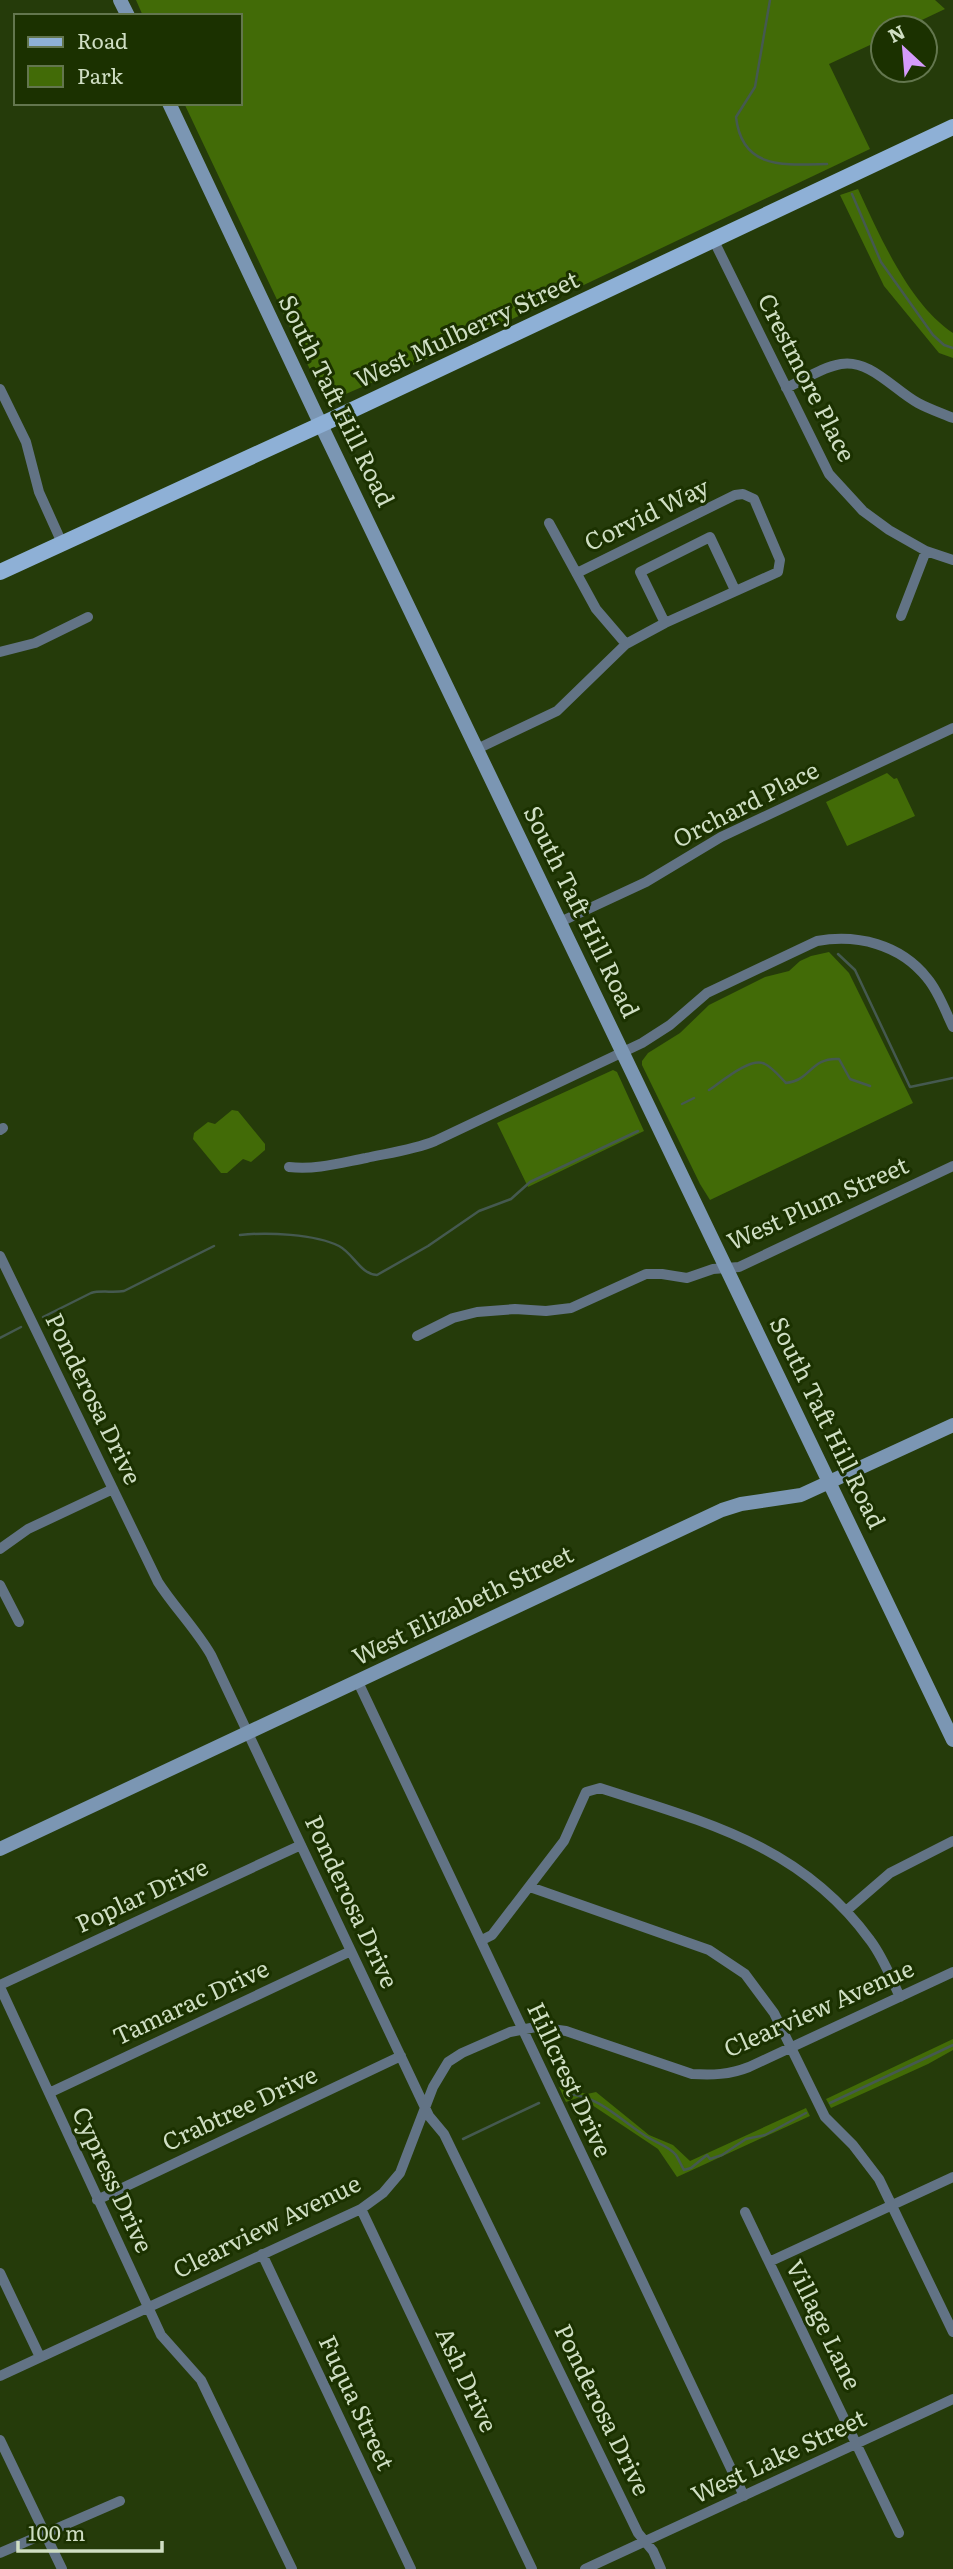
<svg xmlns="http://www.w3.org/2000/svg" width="953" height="2569" font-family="Literata,serif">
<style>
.green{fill:#426b07}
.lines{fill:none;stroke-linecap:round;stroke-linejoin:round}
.stream{stroke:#455950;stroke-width:2.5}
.minor{stroke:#627385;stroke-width:10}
.secondary{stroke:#7b96b3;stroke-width:14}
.primary{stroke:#8eb0d6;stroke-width:16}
.labels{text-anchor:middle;stroke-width:6;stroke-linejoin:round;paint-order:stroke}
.street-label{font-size:24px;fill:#cfdec3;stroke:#1b3100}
</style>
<rect width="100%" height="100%" fill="#253b0a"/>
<!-- green -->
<path class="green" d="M136 0H935L945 9 905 28H883V39L829 64 870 149 447 350 332 400 323 397 184 103H240V16H143Z
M858 189C880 236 909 304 953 333V358L939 353 884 286 840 195Z
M887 773 894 779 897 778 915 816 847 846 826 802Z
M829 952 849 973 913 1103 710 1200 700 1184 642 1065V1061L648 1053 680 1033 709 1005 765 977 789 971 800 961 811 956Z
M613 1070 617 1072 644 1131 528 1187 497 1123Z
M232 1110 238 1111 265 1144V1150L251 1162 243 1159 227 1173H221L193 1139 194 1133 208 1122 215 1124Z
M953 2039V2050L928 2064 831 2108 826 2099Z
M559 2087 587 2094 596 2092 649 2135 673 2145 690 2161 806 2108 810 2116 677 2177 658 2149 580 2097 566 2102Z"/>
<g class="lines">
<!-- stream -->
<path class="stream" d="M770 0 755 87 736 117C742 170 784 165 827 164
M852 194 881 262 933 335 944 345 953 348
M838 954 855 970 910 1087 953 1078
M709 1090C721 1082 751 1056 765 1064 773 1068 780 1077 786 1083 811 1081 810 1057 839 1059L850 1079 870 1086
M682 1104 694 1098
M240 1235C267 1232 315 1234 339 1246 354 1254 360 1274 377 1275L428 1246 479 1211 511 1199 530 1182 638 1131
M43 1317 91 1293C101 1290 113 1293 124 1291L214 1246
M0 1338 21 1327
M569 2094C600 2097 619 2119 644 2135 654 2142 669 2146 676 2155 679 2160 681 2165 684 2170L691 2168 707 2155 710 2159 722 2155 746 2139 765 2135 806 2113
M830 2103 953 2045
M463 2139 539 2103"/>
<!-- minor -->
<path class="minor" d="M713 239 829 474 863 511 889 530 926 551 953 560
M786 388C804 380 822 367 841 364 870 359 894 390 918 403 929 409 941 413 953 418
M0 389 26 442 39 492 62 543
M549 523 596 609 626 644
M901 616 926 551
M665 623 640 572 710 537 735 590
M0 652 35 643 88 617
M477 749 557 711 626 644 665 623 778 572 780 560 754 499 743 494 735 495 577 573
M560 922 646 882 721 837 953 728
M0 1130 3 1128
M289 1167C316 1170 340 1163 366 1158 389 1153 413 1150 435 1141L642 1043 670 1025 707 993 817 941C857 934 900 944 927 978 939 992 945 1011 953 1027
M0 1256 158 1582C174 1607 196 1629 211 1655L429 2116 444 2134 638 2533 653 2551 661 2569
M417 1336 453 1318 477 1312 515 1309 546 1311 571 1308 646 1274H662L687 1278 713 1269 739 1267 953 1166
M0 1549 28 1529 113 1489
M0 1585 19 1622
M358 1682 744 2496
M530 1887 709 1950 745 1974 774 2013 825 2117 853 2145 879 2179 953 2332
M846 1911 890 1873 953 1841
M482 1940 492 1935 564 1841 586 1792 600 1788C705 1822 801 1845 870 1940 883 1957 891 1978 900 1997
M0 1985 301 1845
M0 1987 161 2335 201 2380 292 2569
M49 2093 351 1951
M97 2200 401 2056
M361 2209 532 2569
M745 2212 899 2533
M262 2254 411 2569
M769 2262 953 2177
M0 2273 40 2357
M0 2376 361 2209 383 2193 400 2173 433 2087 448 2062 462 2053 510 2032 536 2027 566 2031 692 2074C712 2075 729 2075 749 2067L953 1972
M0 2440 62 2569
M0 2553 120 2501
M585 2569 953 2399"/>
<!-- secondary -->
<path class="secondary" d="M120 0 128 16
M169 103 321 425 953 1740
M0 1849 722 1510 741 1504 801 1495 953 1425"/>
<!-- primary -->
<path class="primary" d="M0 572 333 419 953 127"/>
</g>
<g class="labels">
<!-- street labels -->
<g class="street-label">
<text transform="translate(467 330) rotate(-25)" y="8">West Mulberry Street</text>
<text transform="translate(806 378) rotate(63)" y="8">Crestmore Place</text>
<text transform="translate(336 401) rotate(64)" y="8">South Taft Hill Road</text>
<text transform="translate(647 515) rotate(-26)" y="8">Corvid Way</text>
<text transform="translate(746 805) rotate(-27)" y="8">Orchard Place</text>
<text transform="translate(581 912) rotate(64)" y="8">South Taft Hill Road</text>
<text transform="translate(818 1204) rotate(-24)" y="8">West Plum Street</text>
<text transform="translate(93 1399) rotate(64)" y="8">Ponderosa Drive</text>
<text transform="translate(827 1423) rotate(64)" y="8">South Taft Hill Road</text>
<text transform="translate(463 1606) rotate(-26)" y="8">West Elizabeth Street</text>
<text transform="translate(142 1896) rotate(-25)" y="8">Poplar Drive</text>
<text transform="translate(351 1902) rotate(65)" y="8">Ponderosa Drive</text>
<text transform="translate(191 2003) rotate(-25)" y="8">Tamarac Drive</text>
<text transform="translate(819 2009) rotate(-24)" y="8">Clearview Avenue</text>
<text transform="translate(569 2080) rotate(65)" y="8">Hillcrest Drive</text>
<text transform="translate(240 2109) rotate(-25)" y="8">Crabtree Drive</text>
<text transform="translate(112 2180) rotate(65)" y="8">Cypress Drive</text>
<text transform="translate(267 2227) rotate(-26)" y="8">Clearview Avenue</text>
<text transform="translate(823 2325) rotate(64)" y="8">Village Lane</text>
<text transform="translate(466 2380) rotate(65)" y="8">Ash Drive</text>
<text transform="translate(356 2403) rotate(65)" y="8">Fuqua Street</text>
<text transform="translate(602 2410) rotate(64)" y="8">Ponderosa Drive</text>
<text transform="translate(779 2457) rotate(-25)" y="8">West Lake Street</text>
</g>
</g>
<!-- legend -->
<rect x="14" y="14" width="228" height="91" fill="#1b3100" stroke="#63764e" stroke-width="2"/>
<rect x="28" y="37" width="35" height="10" fill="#8eb0d6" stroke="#63764e" stroke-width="2"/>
<text x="77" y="49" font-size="21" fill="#cfdec3">Road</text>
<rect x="28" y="66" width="35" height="21" fill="#426b07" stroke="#63764e" stroke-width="2"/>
<text x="77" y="84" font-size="21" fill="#cfdec3">Park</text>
<!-- north arrow -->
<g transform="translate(904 49) rotate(334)"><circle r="33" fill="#1b3100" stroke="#63764e" stroke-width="2"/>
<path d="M0-5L12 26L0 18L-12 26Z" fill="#d59bfb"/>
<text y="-10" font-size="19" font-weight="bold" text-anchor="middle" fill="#cfdec3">N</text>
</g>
<!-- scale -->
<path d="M18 2541v10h144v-10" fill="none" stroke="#cfdec3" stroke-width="3.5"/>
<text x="28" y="2541" font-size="21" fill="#cfdec3" stroke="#1b3100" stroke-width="5" paint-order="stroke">100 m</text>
</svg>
